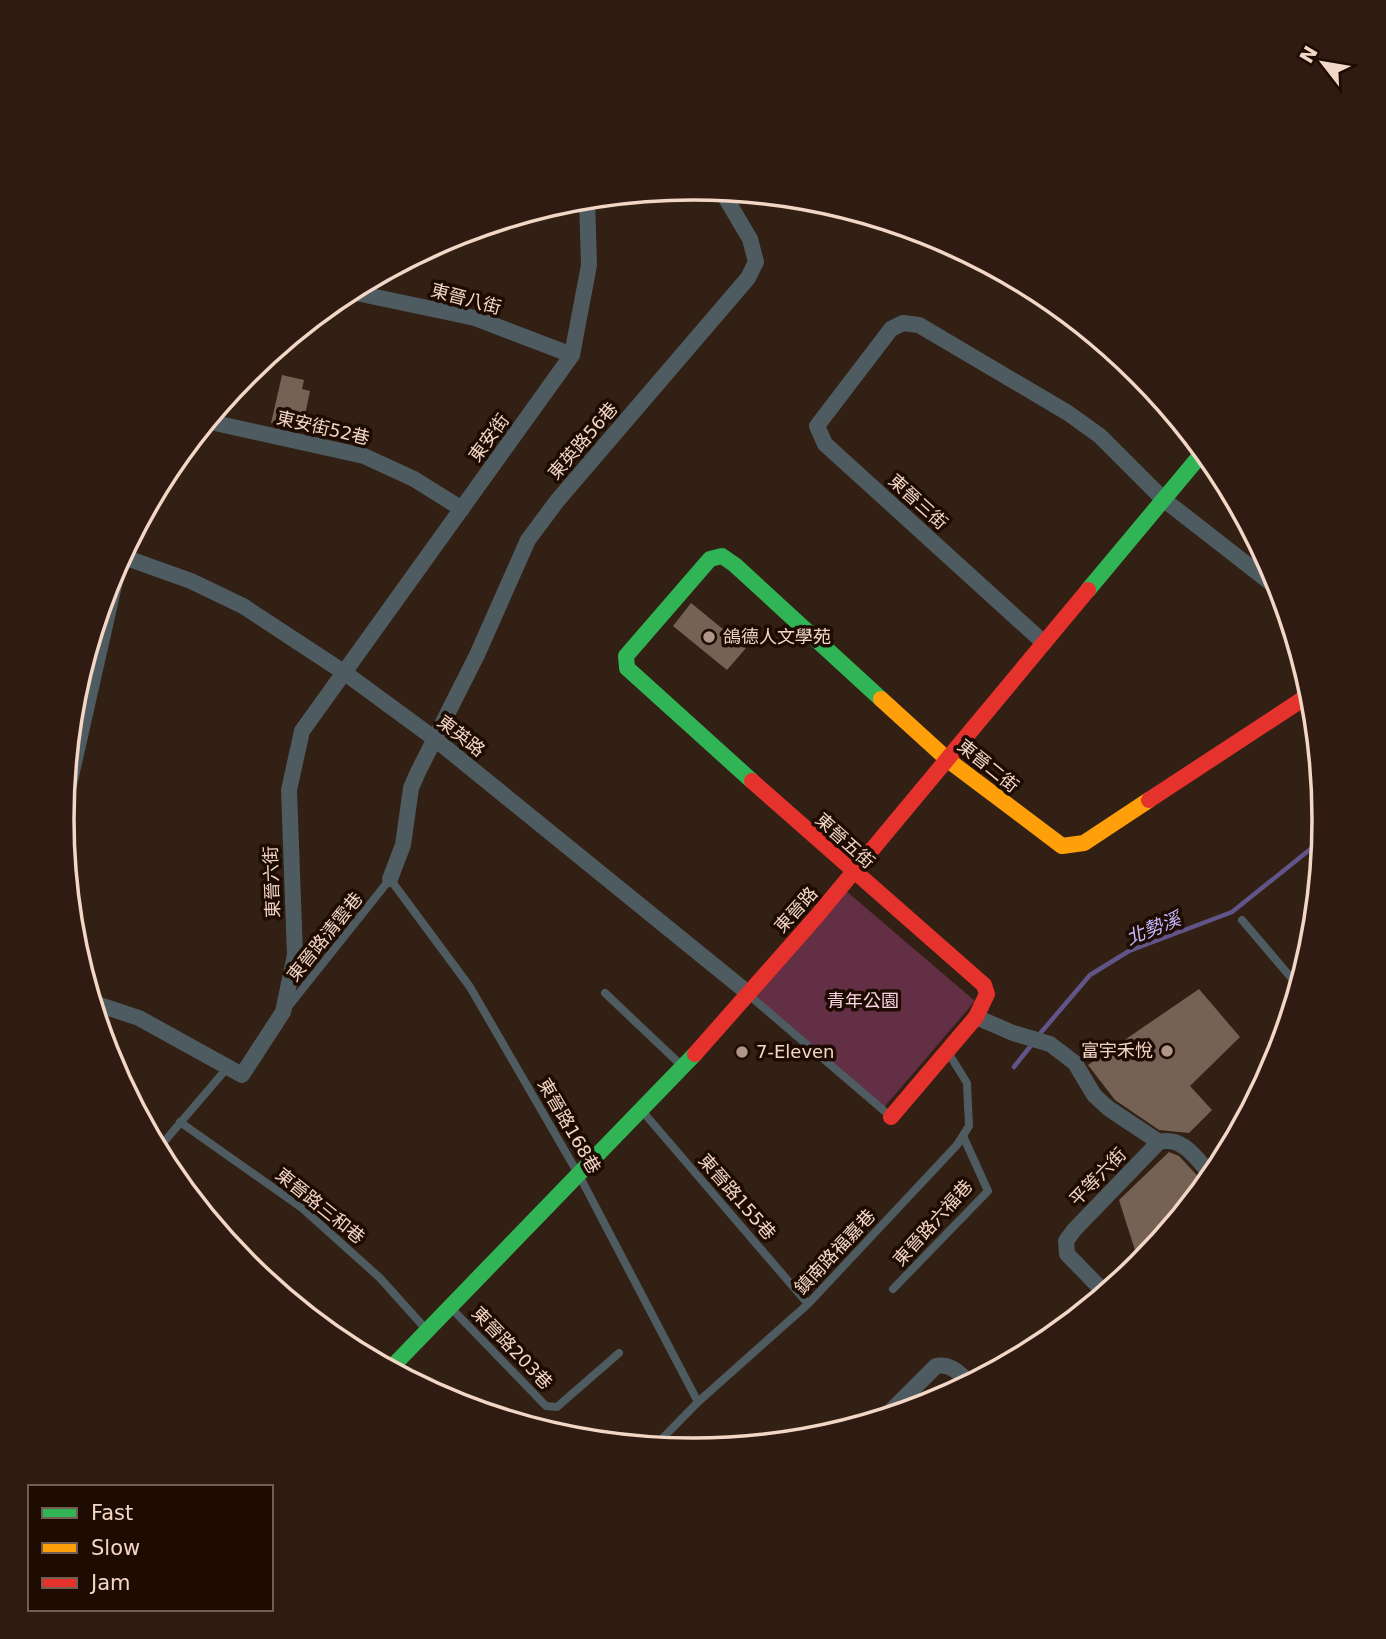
<svg xmlns="http://www.w3.org/2000/svg" width="1386" height="1639" font-family="'DejaVu Sans','Noto Sans TC',sans-serif">
<style>
.green{fill:#622f44}
.lines{fill:none;stroke-linecap:round;stroke-linejoin:round}
.stream{stroke:#615488;stroke-width:4.5}
.building{fill:#766155}
.lane{stroke:#4e5b60;stroke-width:8}
.street{stroke:#4e5b60;stroke-width:16}
.fast{stroke:#30b455;stroke-width:16}
.slow{stroke:#ff9f0a;stroke-width:16}
.jam{stroke:#e5322d;stroke-width:16}
.poi-dot{fill:#af9688;stroke:#1e0b02;stroke-width:2.5}
.labels{text-anchor:middle;stroke-width:7;stroke-linejoin:round;paint-order:stroke}
.street-label{font-size:18px;fill:#f2d6c6;stroke:#1e0b02}
.poi-label{font-size:18px;fill:#f2d6c6;stroke:#1e0b02;text-anchor:start}
.park-label{font-size:18px;fill:#fbd3e2;stroke:#1e0b02}
.water-label{font-size:19px;font-style:italic;fill:#c5b8fe;stroke:#1e0b02}
.rim{fill:none;stroke:#f2d6c6;stroke-width:3.5}
</style>
<rect width="100%" height="100%" fill="#322014"/>
<!-- green -->
<path class="green" d="M845 890 975 1001 881 1111 751 1000Z"/>
<g class="lines">
<!-- stream -->
<path class="stream" d="M1038 1036 1090 975 1129 951 1232 912 1323 839
M1014 1067 1033 1043"/>
</g>
<!-- building -->
<path class="building" d="M282 375 304 380 302 389 310 391 302 429 271 423Z
M691 603 746 648 727 670 673 626Z
M1199 989 1240 1037 1190 1086 1212 1110 1189 1133 1159 1130 1115 1100 1088 1065Z
M1169 1152 1179 1156 1206 1185 1140 1266 1119 1200Z"/>
<g class="lines">
<!-- lane -->
<path class="lane" d="M1242 920 1299 987
M1292 977 1306 964
M605 993 681 1065
M750 996 889 1115
M288 1007 390 879 470 987 580 1177 698 1402
M643 1112 808 1304
M180 1122 302 1208 380 1278 424 1327
M157 1150 228 1067
M893 1289 988 1191 963 1136
M451 1308 546 1406 557 1407 619 1353
M654 1447 698 1402 808 1304 957 1145 969 1126 967 1083 949 1054"/>
<!-- street -->
<path class="street" d="M347 291 475 318 572 355
M206 421 364 456 414 479 462 509
M121 556 191 581 243 606 345 673 435 739 748 993
M1044 643 825 444 817 426 891 329 903 323 919 325 1068 413 1100 436 1163 499 1280 590
M62 816 120 559
M390 879 403 845 411 788 418 772 477 655 528 540 557 501 748 278 756 262 750 239 721 190
M91 1002 139 1018 242 1075 283 1012 295 955 289 790 302 731 572 355 589 265 587 198
M976 1017 1013 1033 1050 1044 1075 1063 1094 1095 1108 1108 1159 1142
M1106 1294 1067 1254 1066 1241 1074 1230 1159 1142C1184 1136 1197 1160 1213 1177
M883 1419 936 1366C951 1363 960 1374 971 1384"/>
<!-- fast -->
<path class="fast" d="M1088 590 1204 451
M752 781 627 668 626 656 710 559 722 556 735 565 881 699
M389 1370 695 1054"/>
<!-- slow -->
<path class="slow" d="M881 699 948 760 1062 846 1084 843 1149 800"/>
<!-- jam -->
<path class="jam" d="M752 781 984 985 987 994 976 1017 891 1117
M1149 800 1312 693
M695 1054 816 917 1088 590"/>
</g>
<!-- markers -->
<g class="poi-dot">
<circle cx="709" cy="637" r="7"/>
<circle cx="1167" cy="1051" r="7"/>
<circle cx="742" cy="1052" r="7"/>
</g>
<g class="labels">
<!-- street labels -->
<g class="street-label">
<text transform="translate(466 299) rotate(15)" y="6">東晉八街</text>
<text transform="translate(323 428) rotate(13)" y="6">東安街52巷</text>
<text transform="translate(489 438) rotate(-54)" y="6">東安街</text>
<text transform="translate(583 441) rotate(-49)" y="6">東英路56巷</text>
<text transform="translate(918 502) rotate(42)" y="6">東晉三街</text>
<text transform="translate(461 736) rotate(38)" y="6">東英路</text>
<text transform="translate(988 766) rotate(39)" y="6">東晉二街</text>
<text transform="translate(845 841) rotate(42)" y="6">東晉五街</text>
<text transform="translate(272 882) rotate(-92)" y="6">東晉六街</text>
<text transform="translate(796 910) rotate(-48)" y="6">東晉路</text>
<text transform="translate(325 937) rotate(-51)" y="6">東晉路清雲巷</text>
<text transform="translate(569 1126) rotate(60)" y="6">東晉路168巷</text>
<text transform="translate(1098 1177) rotate(-46)" y="6">平等六街</text>
<text transform="translate(737 1197) rotate(49)" y="6">東晉路155巷</text>
<text transform="translate(320 1206) rotate(39)" y="6">東晉路三和巷</text>
<text transform="translate(933 1223) rotate(-48)" y="6">東晉路六福巷</text>
<text transform="translate(835 1252) rotate(-47)" y="6">鎮南路福嘉巷</text>
<text transform="translate(512 1348) rotate(46)" y="6">東晉路203巷</text>
</g>
<!-- poi labels -->
<g class="poi-label">
<text x="723" y="643">鴿德人文學苑</text>
<text x="1153" y="1057" text-anchor="end">富宇禾悅</text>
<text x="756" y="1058">7-Eleven</text>
</g>
<!-- park labels -->
<g class="park-label">
<text x="863" y="1007">青年公園</text>
</g>
<!-- water labels -->
<g class="water-label">
<text transform="translate(1153 928) rotate(-22)" y="7">北勢溪</text>
</g>
</g>
<!-- crop -->
<path d="M0 0H1386V1639H0ZM74 819a619 619 0 1 1 1238 0a619 619 0 1 1-1238 0Z" fill="#2f1b12" fill-rule="evenodd"/>
<path class="rim" d="M74 819a619 619 0 1 1 1238 0a619 619 0 1 1-1238 0Z"/>
<!-- legend -->
<rect x="28" y="1485" width="245" height="126" fill="#1e0b02" stroke="#735c50" stroke-width="2"/>
<rect x="42" y="1508" width="35" height="10" fill="#30b455" stroke="#735c50" stroke-width="2"/>
<text x="91" y="1520" font-size="21" fill="#f2d6c6">Fast</text>
<rect x="42" y="1543" width="35" height="10" fill="#ff9f0a" stroke="#735c50" stroke-width="2"/>
<text x="91" y="1555" font-size="21" fill="#f2d6c6">Slow</text>
<rect x="42" y="1578" width="35" height="10" fill="#e5322d" stroke="#735c50" stroke-width="2"/>
<text x="91" y="1590" font-size="21" fill="#f2d6c6">Jam</text>
<!-- north arrow -->
<g transform="translate(1323 63) rotate(301)" stroke="#1e0b02" stroke-width="5" paint-order="stroke">
<path d="M0-5L12 26L0 18L-12 26Z" fill="#f2d6c6"/>
<text y="-10" font-size="19" font-weight="bold" text-anchor="middle" fill="#f2d6c6">N</text>
</g>
</svg>
